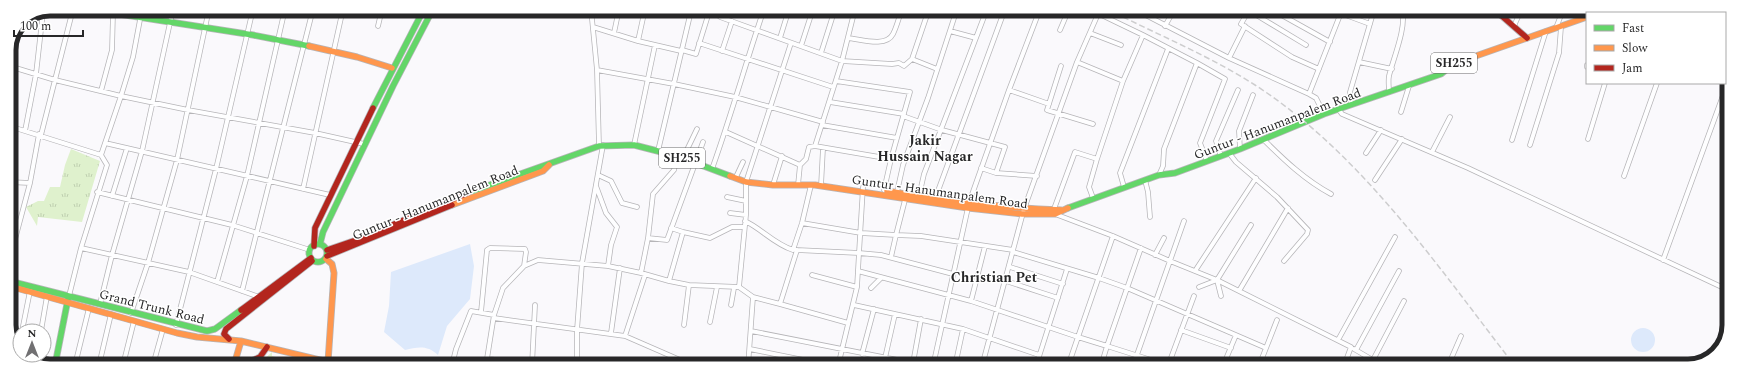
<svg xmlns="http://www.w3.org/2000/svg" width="1738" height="375" font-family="Spectral,serif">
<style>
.grass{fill:url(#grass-tufts)}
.park{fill:url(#park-dots)}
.water{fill:#dde9fb}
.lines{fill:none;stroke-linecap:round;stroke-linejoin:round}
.street-casing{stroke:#b6b5b8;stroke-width:5.5}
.fast-casing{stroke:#b6b5b8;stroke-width:7}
.slow-casing{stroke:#b6b5b8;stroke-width:7}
.jam-casing{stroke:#b6b5b8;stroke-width:7}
.street{stroke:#fefeff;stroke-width:4}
.fast{stroke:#63d668;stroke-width:5.5}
.slow{stroke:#ff974d;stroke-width:5.5}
.jam{stroke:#b3261e;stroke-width:5.5}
.rail{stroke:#cdcdce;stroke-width:1.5;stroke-dasharray:6 3;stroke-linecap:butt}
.labels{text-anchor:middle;stroke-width:3;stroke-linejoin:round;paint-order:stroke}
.shield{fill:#fff;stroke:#686868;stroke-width:1}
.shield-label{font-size:12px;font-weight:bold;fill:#272728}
.street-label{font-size:13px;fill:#272728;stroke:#fff}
.neighbourhood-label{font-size:14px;font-weight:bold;fill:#272728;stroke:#fff}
.rim{fill:none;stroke:#272728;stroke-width:5}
</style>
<defs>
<pattern id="grass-tufts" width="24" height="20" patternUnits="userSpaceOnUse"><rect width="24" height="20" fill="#dff1cd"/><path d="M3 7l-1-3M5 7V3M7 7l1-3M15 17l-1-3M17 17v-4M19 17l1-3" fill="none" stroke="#bfcfb0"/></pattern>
<pattern id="park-dots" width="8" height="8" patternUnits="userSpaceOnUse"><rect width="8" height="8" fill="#dff1cd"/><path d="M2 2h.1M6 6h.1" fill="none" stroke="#bfcfb0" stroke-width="1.8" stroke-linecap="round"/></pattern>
</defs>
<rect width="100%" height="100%" fill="#faf9fc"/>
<!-- grass -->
<path class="grass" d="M71 149 100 161 82 222 38 217 37 226 26 207 38 201H44L50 187H60L65 165Z"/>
<!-- park -->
<path class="park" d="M272 352V356L308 365H258Z"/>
<!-- water -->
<path class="water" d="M470 244 474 266 470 299 447 326 438 355C427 345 418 347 405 350L384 332 389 306 391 272Z
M1631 340a12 12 0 1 1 24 0a12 12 0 1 1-24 0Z"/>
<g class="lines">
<defs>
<path id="street" d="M591 9 597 70 599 146
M929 9 912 59 937 69
M1089 9 1143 35 1197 63 1164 149 1163 166 1159 175
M1134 9 1229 58 1309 94 1316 98 1324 114
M1248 10 1306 45
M1249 10 1241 24 1292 57 1319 69
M1332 10 1370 24
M1278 13 1330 42
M1624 13V10
M1679 13 1680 10
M720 17 842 61 892 64 899 63 904 66 912 59
M20 23 41 27
M378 26 382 9
M1165 26 1174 10
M1514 26 1521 10
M593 27 638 41 645 9
M1556 28 1563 10
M1060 30 1069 9
M950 31 976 38
M614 33 619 9
M1090 33 1121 45
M780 38 789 9
M848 38C860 39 886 48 893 34 897 26 899 17 902 9
M638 41 681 51
M699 43 833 87
M801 46 813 9
M682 50 696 54 710 9
M722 51 732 21
M821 53 835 9
M1229 58 1245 26
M1077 62 1123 81
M1359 62 1392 69
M1197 63 1225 79 1200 143 1207 161
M9 66 55 80 121 96 133 57 142 9
M1061 66 1047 110 1093 124
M1587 67V65
M597 70 674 84 735 97 823 122
M1725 72 1729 73
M836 81 910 92 891 159 884 190
M1009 90 1049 104
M101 91 112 50 113 13
M1389 92C1389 87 1388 81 1389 76 1393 59 1407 27 1402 10
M1309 94 1342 10
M830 102 904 114
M1351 105 1350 92 1374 10
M1339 110 1342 114 1468 168 1728 290
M1401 112 1409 86
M903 116 942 130 1005 147 996 173
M822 125 897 138
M9 126 101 155 107 165 81 248 69 296
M25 131 36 74 43 12
M726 132 800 165
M41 135 73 9
M1263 139C1284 160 1305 180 1331 194
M1588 139 1605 83
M1512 140 1546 31
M105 143 330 195
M634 145 655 45
M1530 145 1559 53 1561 27
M815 146 842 61 855 9
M1240 149 1239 131 1253 95
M658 151 691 11 682 9
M1432 152 1450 117
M1229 153 1236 162 1277 197 1308 230 1307 234 1284 261
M1366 153 1381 130
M101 155 121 96 188 110 315 133 364 144
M1221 156 1216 141 1238 90
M683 158 697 129
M1097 159 1075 152 1054 209 1055 214 1113 236 1170 261 1217 280 1351 347 1344 366
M981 168 996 173 1037 176
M712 169C731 116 746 62 764 9
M598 175 611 181 622 203 637 207
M1624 176 1657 83
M736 177 743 162
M1727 179 1728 175
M1145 180 1148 192 1150 217
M1375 180 1402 139
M9 182 30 183
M773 185 782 156
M798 185 800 165 806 159 809 147 815 146 891 159
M596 186 606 213 617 227 611 245 608 266
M821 186 823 148
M1124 187 1120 173 1168 49
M303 189 343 9
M97 192 232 225 310 250
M897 192 903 165 928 98 957 9
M112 196 127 148
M919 196 924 174 987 9
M727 197 746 201
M1093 198 1089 187 1097 159 1123 81 1143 35
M935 199 1005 9
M730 213 746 215
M745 221C762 229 774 244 793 250L802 223 811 185
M802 223 861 233 896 235 906 196
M671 228 683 232
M648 238 667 240 703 142
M81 248 189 272 259 297
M797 250 859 253 863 187
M1013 252 1099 278 1127 288 1266 348
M1155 255 1164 238
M891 257 896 235 921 236 1013 250
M1663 260 1729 79
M9 262 30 183 39 134
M1010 267 1063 284
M858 271 971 301 1078 337 1113 236
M1195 271 1256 178
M641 273 669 281 689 285 739 287
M812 275 857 287 859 253 881 255 953 274
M1217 280 1251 225
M669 281 683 232 710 238 732 227H744
M1006 281 1058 298
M217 282 247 176 285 9
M1199 287 1217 280 1221 296
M871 288 881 278
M242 291 313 9
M1239 291 1288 208
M9 296 11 287
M753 297 780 304 797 250H795
M971 301 985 246
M100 304 112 255 142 151 173 9
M780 304 848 323
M731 305 734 288
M854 305 963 329 1039 355
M481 312 487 250 490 248 525 249 526 252 524 266
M131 313 148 263 177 160 209 9
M494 318 625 336 694 366
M710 322 717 287
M176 325 216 169 253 9
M684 325 689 285
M1181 330 1231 348
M22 331 30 291
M41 331 47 296
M751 331 928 366
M611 333 620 268
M625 336 645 275
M1338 340 1395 237
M750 349 833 366
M1354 349 1383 366
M18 350 20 341
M1356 350 1399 271
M862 354 874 309
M885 358 895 314
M487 359 548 365
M1373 360 1404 301
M37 361 55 364
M328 362 341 365
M913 363 921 319
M75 365 89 308
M99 365 111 314
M123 365 134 321
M153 365 163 329
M452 365 456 349 471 311 494 315
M486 365 494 315 503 288 524 266 538 260 608 266 641 273 648 238 653 194 674 170 677 156
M532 365 535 305
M577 365V330L582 263 603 145
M748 366 753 297 739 287 746 215V182L791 43
M838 366 857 287
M933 366 969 203 1009 90 1040 9
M955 366 963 329
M982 366 1024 209 1077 62 1098 14
M1036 366 1067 269
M1068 366 1078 337 1107 346 1141 248
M1101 366 1107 346 1170 366
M1133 366 1184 221
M1168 366 1194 296
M1223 366 1236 335
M1259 366 1277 320
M1448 366 1461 336"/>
<path id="fast" d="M87 9 253 35 309 46
M1597 13 1609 10
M373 108 424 9
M470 192 599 146 634 145 677 156 730 176
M1068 208 1159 175 1175 173 1240 149 1324 114 1441 74 1453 64
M320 244 323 232 393 86 433 9
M309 253a9 9 0 1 1 18 0a9 9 0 1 1-18 0Z
M9 281 207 331 215 329 241 310
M55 365 68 299"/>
<path id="slow" d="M309 46 357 57 392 68
M1453 64 1587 17
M730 176 746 182 773 185H815L968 208 1022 214H1055L1068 208
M887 191C945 201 1003 208 1061 210
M452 205 543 171 549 165
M9 286 177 333 197 337 241 341
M234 365 241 341 328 362 334 273 332 264 326 259"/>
<path id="jam" d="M1495 10 1527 38
M314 246 315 228 373 108
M327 250 359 239 470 192
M327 256 452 205
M241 310 311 258
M229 339 224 334 226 329 312 261
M243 365 260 357 267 347"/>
</defs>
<!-- street casing -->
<use href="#street" class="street-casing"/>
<!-- fast casing -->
<use href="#fast" class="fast-casing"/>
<!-- slow casing -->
<use href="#slow" class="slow-casing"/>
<!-- jam casing -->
<use href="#jam" class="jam-casing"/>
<!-- street -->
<use href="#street" class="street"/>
<!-- fast -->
<use href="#fast" class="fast"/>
<!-- slow -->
<use href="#slow" class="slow"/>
<!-- jam -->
<use href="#jam" class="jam"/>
<!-- rail -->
<path class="rail" d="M1107 9C1156 34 1208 55 1255 85 1362 154 1438 267 1515 366"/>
</g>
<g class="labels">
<!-- shield labels -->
<g class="shield">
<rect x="1431" y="53" width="46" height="20" rx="3"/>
<rect x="659" y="148" width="46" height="20" rx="3"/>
</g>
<g class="shield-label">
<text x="1454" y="67">SH255</text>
<text x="682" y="162">SH255</text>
</g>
<!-- street labels -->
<g class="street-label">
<text transform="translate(1277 123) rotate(-21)" y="5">Guntur - Hanumanpalem Road</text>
<text transform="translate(940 191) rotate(8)" y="5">Guntur - Hanumanpalem Road</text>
<text transform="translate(435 202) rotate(-22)" y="5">Guntur - Hanumanpalem Road</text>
<text transform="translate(152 306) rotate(14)" y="5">Grand Trunk Road</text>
</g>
<!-- neighbourhood labels -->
<g class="neighbourhood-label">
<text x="925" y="145">Jakir<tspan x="925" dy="16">Hussain Nagar</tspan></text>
<text x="994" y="282">Christian Pet</text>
</g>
</g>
<!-- crop -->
<path d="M0 0H1738V375H0ZM50 16H1688A34 34 0 0 1 1722 50V325A34 34 0 0 1 1688 359H50A34 34 0 0 1 16 325V50A34 34 0 0 1 50 16Z" fill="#fff" fill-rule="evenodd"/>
<path class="rim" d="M50 16H1688A34 34 0 0 1 1722 50V325A34 34 0 0 1 1688 359H50A34 34 0 0 1 16 325V50A34 34 0 0 1 50 16Z"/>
<!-- legend -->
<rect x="1586" y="12" width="140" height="72" fill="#ffffff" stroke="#a9a9a9"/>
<rect x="1594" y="25" width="20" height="6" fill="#63d668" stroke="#a9a9a9"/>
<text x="1622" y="32" font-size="12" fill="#272728">Fast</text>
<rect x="1594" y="45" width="20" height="6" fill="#ff974d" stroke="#a9a9a9"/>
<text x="1622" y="52" font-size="12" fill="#272728">Slow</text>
<rect x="1594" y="65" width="20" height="6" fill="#b3261e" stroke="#a9a9a9"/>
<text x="1622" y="72" font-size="12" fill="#272728">Jam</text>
<!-- north arrow -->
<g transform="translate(32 343)"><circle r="19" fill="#ffffff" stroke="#a9a9a9"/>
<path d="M0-3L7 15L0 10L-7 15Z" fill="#717072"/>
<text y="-6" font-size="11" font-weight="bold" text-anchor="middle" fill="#272728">N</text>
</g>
<!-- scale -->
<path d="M14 30v6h69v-6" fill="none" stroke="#272728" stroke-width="2"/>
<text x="20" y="30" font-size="12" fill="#272728" stroke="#ffffff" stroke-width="3" paint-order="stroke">100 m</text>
</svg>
